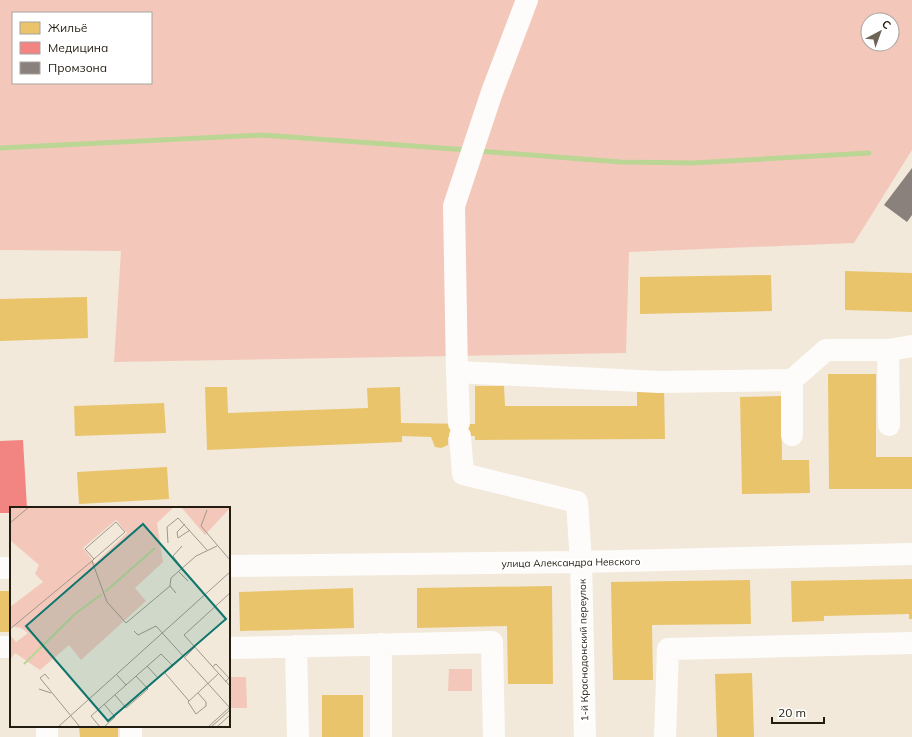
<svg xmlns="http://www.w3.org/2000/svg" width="912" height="737" font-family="Mulish,sans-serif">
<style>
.green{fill:#f3c8bb;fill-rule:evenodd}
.homes{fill:#e9c46a}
.health{fill:#f28482}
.industry{fill:#8a817c}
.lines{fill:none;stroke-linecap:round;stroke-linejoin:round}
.stream{stroke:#bbd594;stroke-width:5}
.minor{stroke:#fdfcfa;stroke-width:22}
.labels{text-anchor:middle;stroke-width:4;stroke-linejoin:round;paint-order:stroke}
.street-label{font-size:10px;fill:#231c10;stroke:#fff}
.inset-river{fill:none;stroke:#bbd594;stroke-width:2}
.inset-road{fill:none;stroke:#9f978a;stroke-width:1}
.view{fill:#0f766e;fill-opacity:0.15;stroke:#0f766e;stroke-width:2}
.inset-edge{fill:none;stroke:#231c10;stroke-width:2}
</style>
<rect width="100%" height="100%" fill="#f2e9db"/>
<!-- green -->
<path class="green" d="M0 0H912V150L854 243 629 252 626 353 114 362 121 251 0 250ZM13 13H151V83H13ZM868 20H892V44H868Z
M449 669H472V691H448Z
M229 677H246L247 708H229Z"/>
<!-- homes -->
<path class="homes" d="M845 271 912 273V312L845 310Z
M771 275 772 311 640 314V277Z
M87 297 88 338 0 341V299Z
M828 374H876V457H912V489H829Z
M475 386H504L505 406H637V387L664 386 665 439 475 440V436L448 437V445L441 448 435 447 431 437 402 436V442L207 450 205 387H227L228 413 368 408 367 388 400 387 401 423 475 424Z
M781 396 782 460H809L810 493 742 494 740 397Z
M164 403 166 433 75 436 74 406Z
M167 467 169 499 79 504 77 472Z
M912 579V619H909V614L824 616V621L792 622 791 581Z
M750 580 751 624 652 625 653 680H613L611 582Z
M552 586 553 684H508L507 626 417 628V588Z
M353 588 354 628 240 631 239 592Z
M0 591H11V632H0Z
M752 673 754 737H717L715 674Z
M322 695H363V737H322Z
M79 726H118V737H80Z"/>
<!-- health -->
<path class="health" d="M23 440 27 508H11V513H0V441Z"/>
<!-- industry -->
<path class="industry" d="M912 168V215L907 222 884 205Z"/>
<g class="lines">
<!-- stream -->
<path class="stream" d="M0 148 262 135 468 150
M478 151 621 162 692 163 869 153"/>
<!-- minor -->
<path class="minor" d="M527 0 492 92 454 206 457 372 659 382 792 380
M888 350 889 425
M457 372 459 423
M792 435V380L826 350H888L912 346
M460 436 463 474 577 502 581 562 585 737
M229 566 581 562 912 554
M0 568H11
M381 644V737
M296 646 298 737
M0 647H11
M229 648 492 642 494 737
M47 726V737
M131 726V737
M665 737 668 649 912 643"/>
</g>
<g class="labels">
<!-- street labels -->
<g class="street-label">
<text transform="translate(571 562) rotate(-1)" y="4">улица Александра Невского</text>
<text transform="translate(583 650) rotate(-91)" y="4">1-й Краснодонский переулок</text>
</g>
</g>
<!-- overview -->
<g transform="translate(10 507)">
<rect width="220" height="220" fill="#f2e9db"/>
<path d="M0 0H164L147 16 153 55 125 81 136 94 71 153 59 138 30 163 5 146 0 153V128L6 135 18 126 11 121 0 119V100L33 75 25 67 29 58 0 33ZM106 13 117 26 85 56 73 41ZM171 0H220V1L195 28Z" fill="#f3c8bb" fill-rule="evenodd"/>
<path class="inset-river" d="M95 85 145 41M14 157 65 107 92 87"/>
<path class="inset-road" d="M197 3 191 19 220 53M0 16 19 0M175 17 167 25 168 31 180 23M158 36 157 20 168 11 197 43M172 39 163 49 172 61M82 54 97 95 116 116 160 79M169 65 178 74M166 86 160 79 161 71 186 49 207 39M220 86 174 128 220 179M0 122 82 54 84 52 115 25 106 15 75 42 84 52M124 124 128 128 146 119 220 201M175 150 185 140M137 159 148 171 163 159M202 160 206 157 219 171 215 175M155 166 179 194M107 168 116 178M39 172 35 167 30 171 70 220M29 182 41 186M188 186 196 195V199L186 207 178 195 208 167M105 188 116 201 138 182 126 169M48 220 220 65M90 220 81 209 151 147 163 159 174 149M94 220 105 210 94 197M198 220 220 200M201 220 220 203M207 220 220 208"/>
<path class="view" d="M133 17 216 112 98 214 16 119Z"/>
<rect width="220" height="220" class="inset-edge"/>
</g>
<!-- legend -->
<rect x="12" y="12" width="140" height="72" fill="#ffffff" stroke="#a7a49f"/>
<rect x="20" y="22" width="20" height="12" fill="#e9c46a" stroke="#a7a49f"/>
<text x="48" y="32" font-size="12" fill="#231c10">Жильё</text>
<rect x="20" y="42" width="20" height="12" fill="#f28482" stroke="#a7a49f"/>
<text x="48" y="52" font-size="12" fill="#231c10">Медицина</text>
<rect x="20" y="62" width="20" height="12" fill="#8a817c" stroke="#a7a49f"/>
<text x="48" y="72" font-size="12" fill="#231c10">Промзона</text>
<!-- north arrow -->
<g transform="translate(880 32) rotate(41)"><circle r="19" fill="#ffffff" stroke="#a7a49f"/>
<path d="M0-3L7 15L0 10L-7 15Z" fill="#6b6457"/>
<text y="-6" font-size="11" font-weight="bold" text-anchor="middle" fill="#231c10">С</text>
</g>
<!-- scale -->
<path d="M772 717v6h52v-6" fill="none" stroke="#231c10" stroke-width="2"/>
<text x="778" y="717" font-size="12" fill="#231c10" stroke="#ffffff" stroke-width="3" paint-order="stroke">20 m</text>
</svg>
